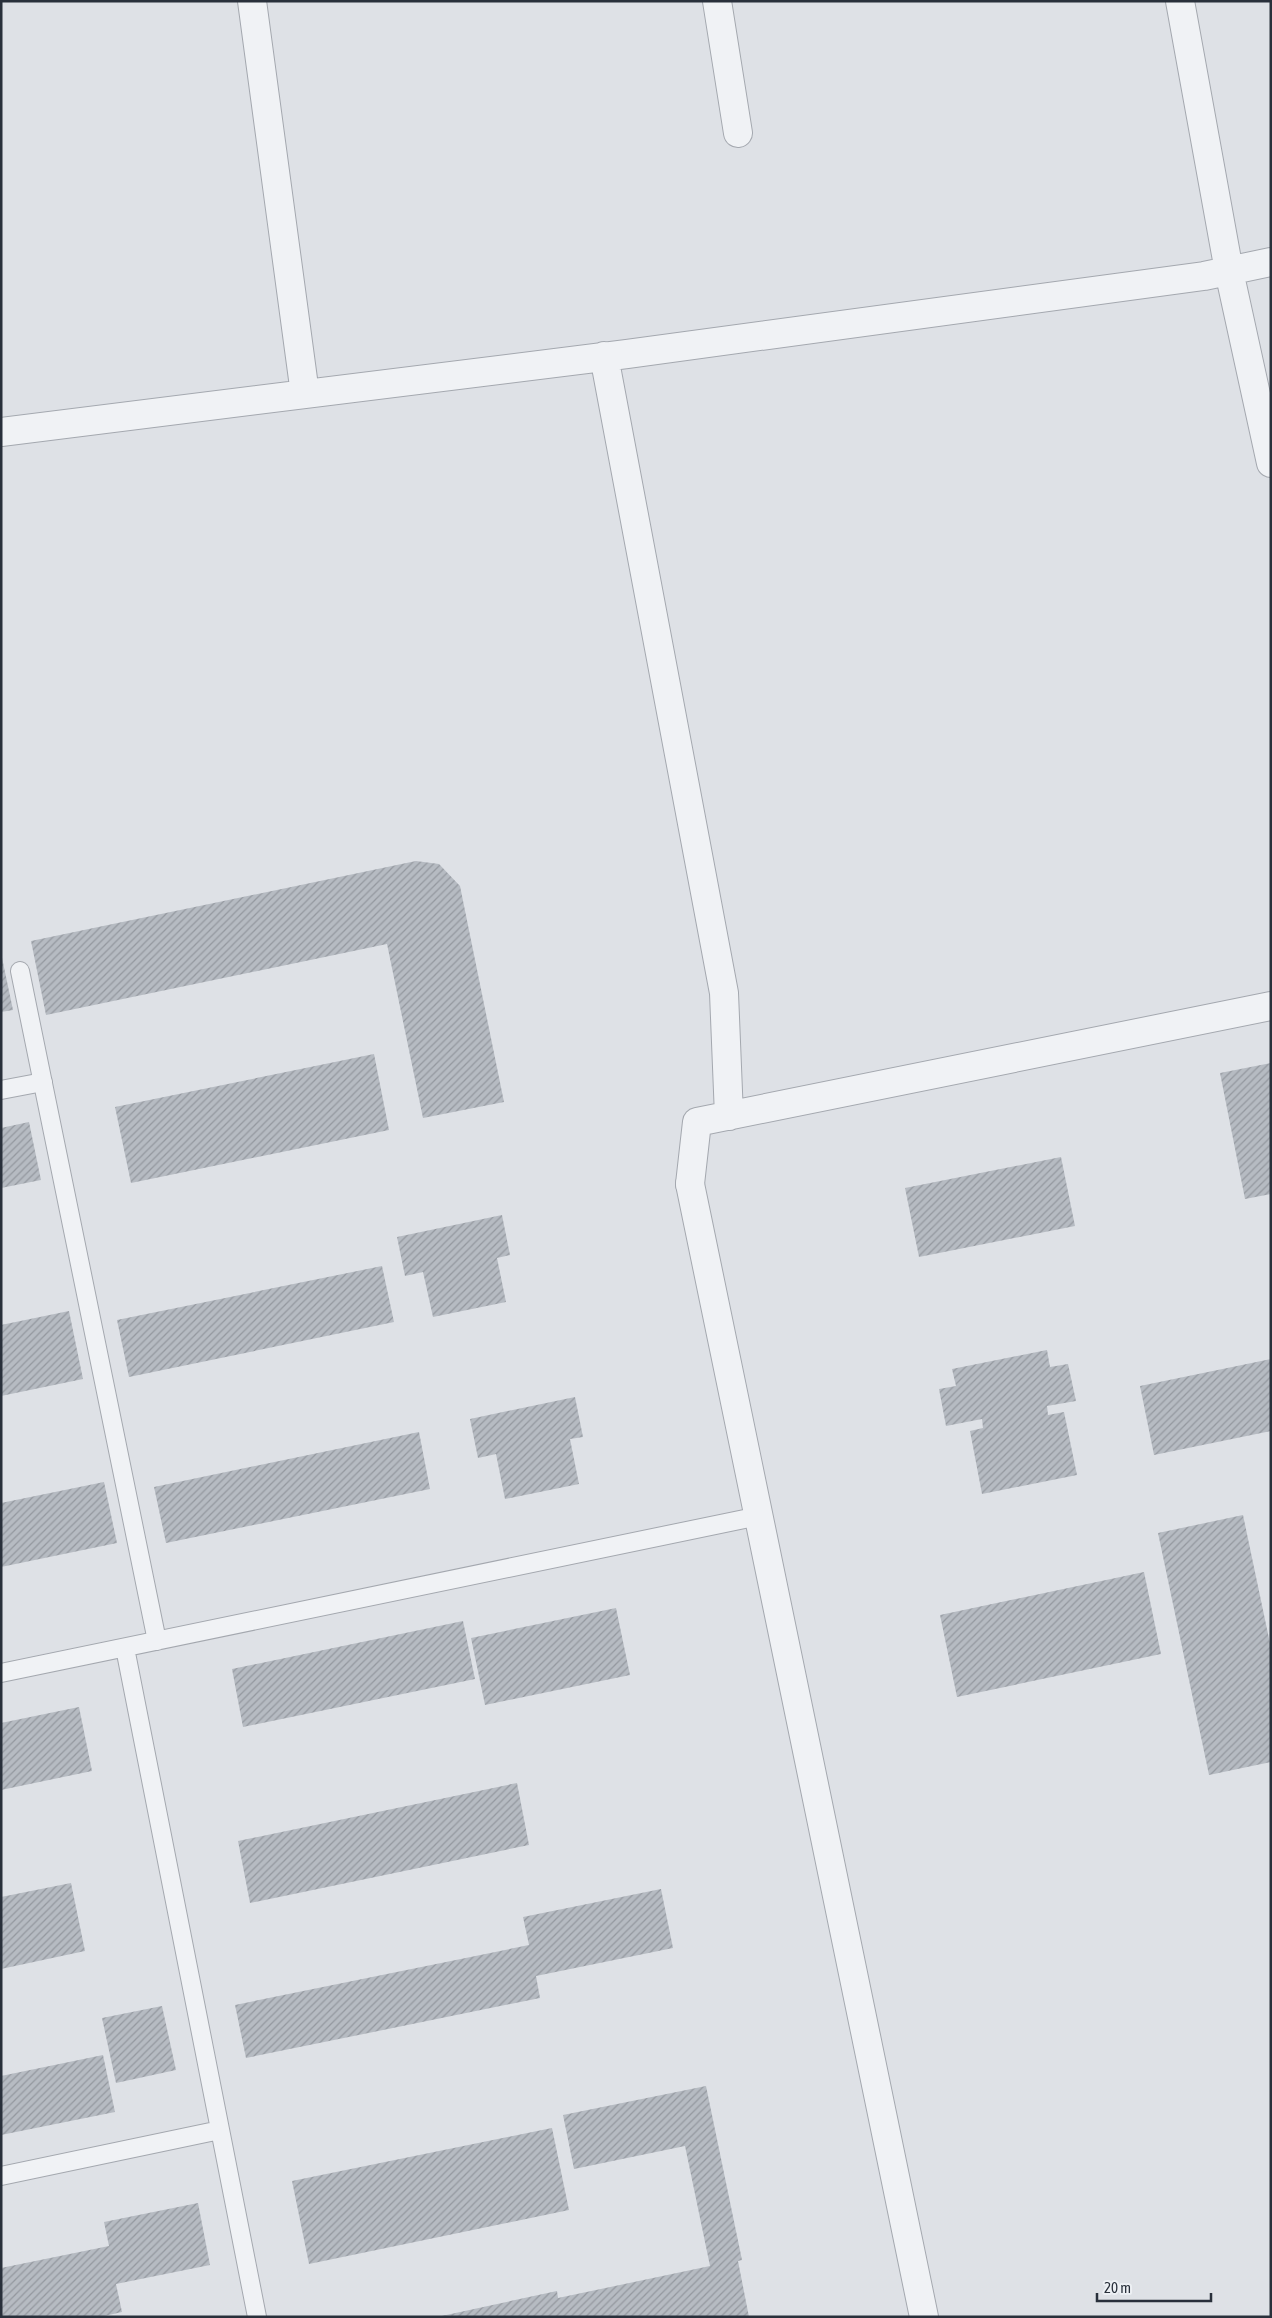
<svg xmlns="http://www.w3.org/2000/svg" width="1272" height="2318" font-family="'Asap Condensed',sans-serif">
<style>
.building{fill:url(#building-hatch)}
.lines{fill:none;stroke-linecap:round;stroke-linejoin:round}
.service-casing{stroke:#a4a8af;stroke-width:20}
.minor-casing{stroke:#a4a8af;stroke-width:30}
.tertiary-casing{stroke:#a4a8af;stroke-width:30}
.service{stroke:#f0f2f5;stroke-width:18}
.minor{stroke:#f0f2f5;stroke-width:28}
.tertiary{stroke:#f0f2f5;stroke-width:28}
</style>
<defs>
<pattern id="building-hatch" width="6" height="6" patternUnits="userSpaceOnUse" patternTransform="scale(1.25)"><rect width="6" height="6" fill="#b6bbc2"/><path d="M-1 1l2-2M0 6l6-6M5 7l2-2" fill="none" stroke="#94989f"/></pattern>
</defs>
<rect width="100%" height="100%" fill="#dee1e6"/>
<!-- building -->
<path class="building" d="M416 861 439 864 460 886 504 1102 423 1118 387 944 46 1015 31 941Z
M1 953 13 1010 1 1012Z
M374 1054 389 1130 131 1183 115 1107Z
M1271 1063V1194L1245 1199 1220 1073Z
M29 1122 41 1180 1 1188V1128Z
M1061 1157 1075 1226 919 1257 905 1188Z
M502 1215 510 1255 497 1258 506 1302 433 1317 423 1272 405 1276 397 1237Z
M382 1266 394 1322 129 1377 117 1320Z
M69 1311 83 1379 1 1396V1325Z
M1047 1350 1050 1367 1068 1364 1076 1401 1047 1406 1048 1415 1064 1412 1077 1475 982 1494 970 1431 983 1428 982 1419 946 1426 939 1389 956 1386 952 1369Z
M1271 1359V1431L1154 1455 1140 1386Z
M575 1397 583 1437 570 1439 579 1484 505 1499 496 1454 478 1458 470 1419Z
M419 1432 430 1489 166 1543 154 1487Z
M104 1482 117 1543 1 1567V1503Z
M1243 1515 1271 1648V1762L1209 1775 1158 1533Z
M1144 1572 1161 1654 957 1697 940 1615Z
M616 1608 630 1675 485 1705 471 1638Z
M463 1621 475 1679 243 1727 232 1669Z
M79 1707 92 1771 1 1790V1723Z
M517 1783 529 1845 250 1903 238 1841Z
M71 1883 85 1951 1 1969V1897Z
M661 1889 673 1948 536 1976 540 1998 246 2058 235 2005 529 1945 523 1917Z
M162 2006 176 2070 116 2083 102 2018Z
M103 2055 115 2112 1 2135V2076Z
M706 2086 742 2260 738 2261 749 2317H437L557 2291 558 2298 710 2266 685 2146 574 2169 563 2115Z
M552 2128 569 2210 309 2264 292 2181Z
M198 2203 210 2265 116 2284 122 2312 100 2317H1V2268L109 2246 104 2222Z"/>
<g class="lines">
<defs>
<path id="service" d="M20 971 157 1641
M1 1090 43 1082
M125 1648 257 2317
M1 1673 759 1516
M1 2176 220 2130"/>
<path id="minor" d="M252 1 305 394
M717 1 738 133
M1180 1 1229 271 1271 463
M604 356 724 993 729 1116
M1 432 627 354 1204 276 1271 262
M690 1184 697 1122 1271 1006"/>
<path id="tertiary" d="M690 1184 924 2317"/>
</defs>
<!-- service casing -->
<use href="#service" class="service-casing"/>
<!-- minor casing -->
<use href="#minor" class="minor-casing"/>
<!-- tertiary casing -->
<use href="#tertiary" class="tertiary-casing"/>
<!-- service -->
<use href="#service" class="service"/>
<!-- minor -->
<use href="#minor" class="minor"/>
<!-- tertiary -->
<use href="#tertiary" class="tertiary"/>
</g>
<!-- border -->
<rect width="1272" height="2318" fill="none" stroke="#29303b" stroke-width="5"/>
<!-- scale -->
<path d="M1097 2293v8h114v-8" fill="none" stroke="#29303b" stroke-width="2.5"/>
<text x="1104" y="2293" font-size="15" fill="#29303b" stroke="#edf0f4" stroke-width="4" paint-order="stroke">20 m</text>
</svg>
